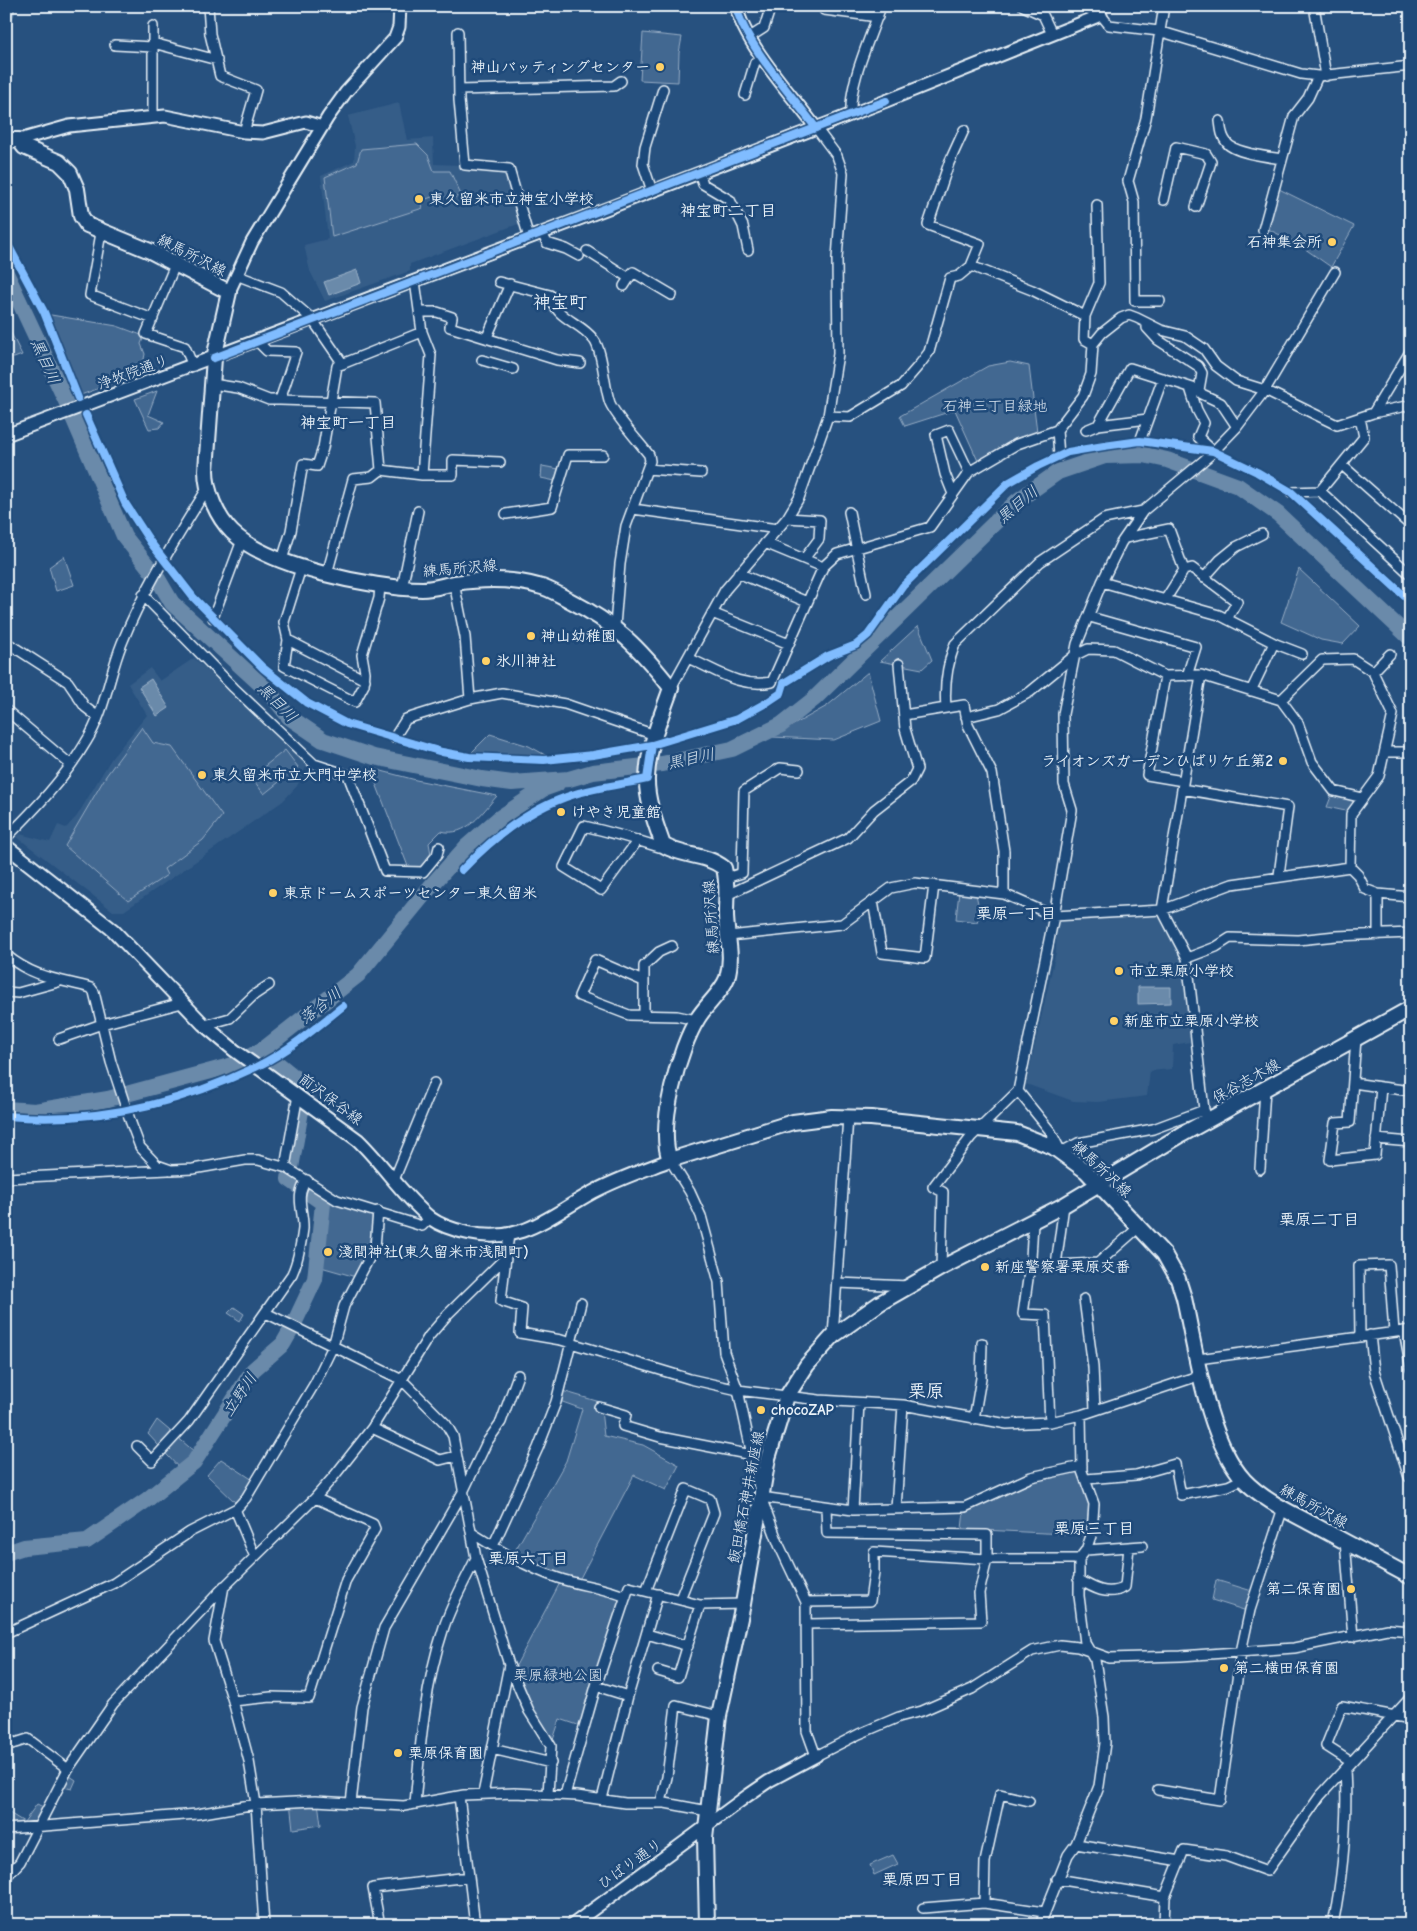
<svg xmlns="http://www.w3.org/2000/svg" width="1417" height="1931" font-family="'Comic Neue','Klee One',sans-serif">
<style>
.built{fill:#355d88}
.green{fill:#436891;stroke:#96acc4}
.water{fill:#6b8aaa;stroke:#9db3c9}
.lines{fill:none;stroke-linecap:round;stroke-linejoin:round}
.river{stroke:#6b8aaa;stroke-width:16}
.minor-casing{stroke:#e8f1f8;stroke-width:12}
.tertiary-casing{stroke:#e8f1f8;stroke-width:15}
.secondary-casing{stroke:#e8f1f8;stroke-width:16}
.primary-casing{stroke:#e8f1f8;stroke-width:18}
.minor{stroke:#1f4a7a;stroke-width:9}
.tertiary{stroke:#1f4a7a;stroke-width:11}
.secondary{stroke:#1f4a7a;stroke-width:12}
.primary{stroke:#1f4a7a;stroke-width:14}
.cycleway-casing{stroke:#1f4a7a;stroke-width:11}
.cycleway{stroke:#80bcff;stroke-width:8}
.poi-dot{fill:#ffd166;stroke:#1f4a7a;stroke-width:2}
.labels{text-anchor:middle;stroke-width:5;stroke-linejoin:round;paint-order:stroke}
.poi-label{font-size:15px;font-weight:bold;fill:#e8f1f8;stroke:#1f4a7a;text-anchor:start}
.street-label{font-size:15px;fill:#e8f1f8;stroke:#1f4a7a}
.park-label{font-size:15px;fill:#d8e3ee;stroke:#1f4a7a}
.neighbourhood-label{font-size:16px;font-weight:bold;fill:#e8f1f8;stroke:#1f4a7a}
.water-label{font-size:16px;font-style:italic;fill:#d5e2ec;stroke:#1f4a7a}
.quarter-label{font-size:18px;font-weight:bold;fill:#e8f1f8;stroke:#1f4a7a}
</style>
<rect width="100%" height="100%" fill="#27517f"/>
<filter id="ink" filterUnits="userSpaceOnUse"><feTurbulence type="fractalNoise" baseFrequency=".02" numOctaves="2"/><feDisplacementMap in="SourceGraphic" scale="10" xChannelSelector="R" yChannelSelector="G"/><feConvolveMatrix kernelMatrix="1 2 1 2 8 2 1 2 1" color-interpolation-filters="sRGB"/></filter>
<g filter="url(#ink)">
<!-- built -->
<path class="built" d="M399 103 407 140 433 138 434 164 462 165 506 171 521 221 518 224 410 264V271L325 301 310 271 304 245 328 239 321 176 354 161 355 146 348 116Z
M194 658 307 765 297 786 283 801 124 911H113L17 837 20 834 50 842 58 825 66 828 77 816 111 759 147 715 128 684 150 668 160 681Z
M1159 914 1182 957 1190 1042 1173 1045 1172 1069 1150 1071 1147 1096 1098 1102 1073 1101 1026 1084 1056 952 1057 918Z"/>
<!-- green -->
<path class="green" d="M643 33 682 37 679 53 678 82 640 80Z
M417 144 428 155 434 171H450L461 195 443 202 440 194 421 201 423 208 332 237 325 177 357 163 361 149Z
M1279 189 1354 226 1331 267 1298 244 1268 229Z
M45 314 117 326 144 336 141 344 145 354 143 364 149 370 78 396Z
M6 329H9L22 355 14 358 6 357Z
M1010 362 1029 366 1037 432 1014 439 978 461 955 410 905 426 900 416 988 366Z
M157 391 148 415 164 422 159 428 149 429 135 399Z
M542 466 559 469 555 481 541 478Z
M64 556 74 585 56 591 49 567Z
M1299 569 1360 626 1343 644 1321 640 1281 622Z
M918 626 932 660 922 669 880 661Z
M868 672 881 721 834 740 772 737 827 706Z
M142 727 153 743 172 747 222 816 203 840 164 869 167 875 128 901 65 846 106 776Z
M490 734 529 746 547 756 500 758 471 753Z
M285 750 298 767 264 794 251 777Z
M370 768 416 780 497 796C482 812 467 838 441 831L429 843 431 854 420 869H409Z
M1332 794 1354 799 1350 812 1327 807Z
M959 892 976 894 980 913 977 922 956 919Z
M326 1198 347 1208 371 1213 374 1218 369 1246 356 1277 321 1267Z
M234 1307 244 1314 240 1321 228 1313Z
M559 1390 600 1402 604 1436 643 1445 679 1465 666 1490 634 1475 578 1582 626 1597 584 1727 560 1719 551 1746 512 1673 562 1579 512 1556 566 1461 582 1409 557 1400Z
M157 1420 195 1452 179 1468 148 1434Z
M221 1459 253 1480 237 1504 207 1475Z
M1081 1468 1091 1503 1086 1535 962 1529 964 1511 1032 1479Z
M1216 1580 1252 1591 1247 1611 1212 1600Z
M67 1774 76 1780 72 1789 59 1786 38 1826 6 1829V1811L24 1822 37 1804 45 1808Z
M290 1802H318L321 1825 293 1829Z
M893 1855 898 1864 874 1875 870 1865Z"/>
<!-- water -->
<path class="water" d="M357 270 361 283 329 295 324 282Z
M151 679 169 708 157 716 139 687Z
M1138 987H1171V1003L1138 1004Z"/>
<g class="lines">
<!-- river -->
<path class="river" d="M6 273 66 401 124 536 158 579 172 603 270 693 289 717 323 740 374 757 482 779 512 783 569 779 593 772 662 764 732 749 781 725 814 699 1017 501 1058 472 1105 456 1144 455 1167 460 1238 486 1278 514 1411 639
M265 1048 272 1059 293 1076
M6 1109 35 1111 108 1099 237 1064 265 1048 358 975 431 886 466 847 498 819 543 789 557 784
M6 1553 24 1547 87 1541 148 1499 194 1462 253 1370 283 1344 291 1330 315 1279 323 1203 289 1179 301 1111"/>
<defs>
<path id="minor" d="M208 6 210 34 220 76 256 90 244 132
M1023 6 1043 15 1052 34
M1314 6 1326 76
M824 10 878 17
M1101 15 1109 25 1159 31 1301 74 1318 76 1411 66
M6 22 9 6
M153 26V117
M458 32 459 100 465 165 509 169 529 238
M750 37 764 28 771 6
M153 43 217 60
M115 45 153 47
M459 90 614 86 621 81
M745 95 755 62 763 57
M851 114C849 81 871 37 881 6
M1220 121C1221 128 1221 136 1227 143 1234 153 1269 157 1282 159
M964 130 949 163 928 225 980 244 971 266
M699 172 703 184 730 200 743 226 748 250
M652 191 643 164 645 147 663 89
M1164 200 1176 147 1206 154 1211 162 1196 207
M1263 230 1294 116 1308 98 1318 76
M101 233 90 295 153 319
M542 233 547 243 566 249 579 256
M587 251 629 278
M175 265 146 334 185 347 193 366
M1335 272 1265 390 1237 427 1209 456 1143 511 1121 543 1102 582 1077 644 1063 714 1064 784 1072 810 1054 916 1162 910 1232 884 1350 867 1358 875 1365 889 1378 894V935
M236 275 281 292 312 319 343 364
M499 282 550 295C556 320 580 321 594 340 603 351 604 388 610 403 616 417 639 442 649 455L650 461 626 526 620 564 615 626
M624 286 633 272 672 295
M1160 301H1135L1134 202 1128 181 1146 118 1164 6
M421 312H437L452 317 450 327 557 360 580 363
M1147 323V328L1158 340 1198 366 1202 373 1199 390
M487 337 510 284
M257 341 267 351 296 352 280 400 375 403 381 470 422 475H453V460L500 462
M1093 344 1084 339 1085 316 1099 283 1097 205
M482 360 513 369
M212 384 238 388 269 400H280
M1190 388 1197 410 1204 423 1198 437 1213 451
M1373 413 1411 350
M828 416 850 417 901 386 920 364 929 352 950 278 959 276 971 266 1032 290 1085 316
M1098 425 1130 368 1199 390 1202 394 1221 403 1237 427
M1057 430 1059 456
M1086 430 1098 425 1148 419
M1140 441 1163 378
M1342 465 1411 526
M647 469 701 473
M422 475 431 355 422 332
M1320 491 1411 575
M1291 492 1320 491 1364 437 1360 418
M953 494 945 474 936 435 949 430 969 472
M633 509 778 529
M849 512 866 594
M506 514 552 507 568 455H603
M787 518 820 520 819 539 804 559
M1125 538 1169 529 1184 570
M765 543 823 567
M282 560 291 531 303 464 317 466 323 448 337 366 422 332 415 281
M301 568 284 622 288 640 284 666 355 702 364 685 365 672 362 655 379 598 380 586
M738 573 807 602
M327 574 353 479 372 477 381 470
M1204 578 1220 560 1236 547 1262 534
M1102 582 1219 615 1276 644 1302 654
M454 583 465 637 470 699
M402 588 418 511
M143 595 234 688 314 764 348 775 385 871 423 872 437 855 439 847
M1165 600 1184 570 1192 568 1237 602 1227 619
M712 613 789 644
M1090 617 1196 647 1187 676
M213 618 242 540
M288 640 365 680
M6 642 68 682 85 707 98 717
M688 658C718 671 739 688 772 682L823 567 837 554 930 527 969 472 1017 444 1057 430 1083 396 1091 374 1093 344 1102 333 1121 318 1129 315 1137 318 1161 330 1185 336 1204 349 1216 366 1236 381 1265 390 1337 425 1373 413 1411 405
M1373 672 1390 654
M1201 675 1162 910 1187 958 1204 1110 1206 1115
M1165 676 1147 775 1183 781
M671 688 725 590 787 518 799 498 828 416 838 354 837 259 843 173 837 156 816 128
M1251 691 1274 643
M1281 700 1322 660 1353 659 1373 672 1393 714 1379 776 1351 814 1350 867
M6 710 71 765
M904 715 946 708
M966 717 999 709 1030 692 1074 656 1088 649 1114 650 1165 676 1201 675 1281 700 1298 723 1312 762 1334 791 1363 798
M394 738 406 719 470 699 502 693 565 704 655 735
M1385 752H1411
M1182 789 1288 807 1279 875
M6 838C35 809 65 778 86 742 105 712 109 675 122 643 144 588 177 538 208 487
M638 840 601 890 564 867 584 826C610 832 634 839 659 847L663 845
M726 878 742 873 744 791 780 768 799 770
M1004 894V851L992 773 968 725 964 705 946 708C944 685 947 665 955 644L1040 562 1104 519 1143 511
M1378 894 1411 897
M727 895 848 838 874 810 911 781 917 769 905 729 899 664
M873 901 882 953 925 958 934 885
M729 936 842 924 891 888 915 883 1004 894 1054 916 1018 1091 1051 1132 1061 1152 1078 1143 1153 1129 1204 1110
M6 955C34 978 58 979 91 988L94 992 111 1062 131 1123 140 1147 157 1165 171 1170 193 1169 245 1160H258L287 1168 337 1200 422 1226 430 1218
M1187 958 1216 947 1230 938 1298 940 1336 936 1411 933
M643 981 595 960 579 996 629 1015 677 1016 696 1020
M6 992 18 993 58 982
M644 1015V966L659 952 672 946
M205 1025 230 1018 254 995 269 985
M1356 1038 1350 1122 1335 1123 1330 1160 1375 1155 1381 1087 1411 1091
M59 1039 102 1024 182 1003
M1353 1083 1381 1087
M1376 1139 1411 1142
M670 1160 690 1192 701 1216 719 1282 724 1352 738 1390 761 1497 779 1545 806 1602 807 1731 816 1756 859 1734 899 1717 922 1711 972 1689 1032 1651 1060 1645 1078 1647 1109 1658 1181 1656 1294 1648 1387 1629 1411 1631
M285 1167 298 1095
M1260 1169 1265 1089
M6 1178 168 1170
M394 1180 434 1083
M1064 1205 1056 1265 1098 1263 1139 1227
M1033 1223 1031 1258 1023 1314 1045 1315 1050 1422
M506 1257 501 1301 522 1308 520 1333 561 1340 690 1379 738 1390 819 1400 903 1405 1007 1424 1050 1422 1081 1415 1201 1375
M941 1268 943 1192 933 1187 971 1137 1018 1091
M838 1283 909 1286
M1084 1299 1093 1367 1095 1410
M266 1313 402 1380 446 1424 453 1436 476 1558 509 1665 529 1711 551 1746 548 1794
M1404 1331 1411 1369
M1370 1335 1374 1371 1409 1477 1411 1476
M833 1336 848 1117
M1360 1337 1359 1266 1389 1265 1394 1332
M1198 1359 1411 1330
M599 1407 626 1415 623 1426 660 1437 752 1455
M974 1419 981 1378 982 1343
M372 1428 440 1460 456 1456
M137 1446 152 1461 189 1421 292 1274C298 1261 301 1244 303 1229 304 1211 294 1196 307 1180
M1086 1479 1136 1475 1175 1464 1181 1495 1228 1486 1243 1479
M761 1497 853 1510 965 1507 1031 1477 1082 1466
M896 1508 903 1405
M235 1509 255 1557
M853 1510 859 1403
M472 1533C499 1550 528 1568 558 1578 581 1586 604 1587 626 1597
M1345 1541 1353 1637
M493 1546 538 1448 556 1402 581 1303
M1086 1550 1142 1546
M1078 1579C1093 1588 1108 1597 1125 1587L1129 1547
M224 1586 214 1641 233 1701 249 1761 256 1804 264 1925
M646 1591 686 1489 710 1499 714 1513 680 1599
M806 1602 870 1601 874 1573V1552L987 1559H1079
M807 1624 981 1621 979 1593 987 1559V1535L827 1533 826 1507
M6 1633 114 1583 190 1532 237 1508 246 1498 315 1383 333 1346 344 1306 375 1247 378 1211
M647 1634 688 1646
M658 1671 678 1677 700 1605
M596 1686 628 1696
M233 1701 271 1697 309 1698 346 1580 375 1529 373 1524 315 1498
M6 1730 12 1744 28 1739 68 1769
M492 1749 551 1763
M1351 1762 1326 1746 1342 1706 1411 1719
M1158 1790 1220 1800 1241 1652 1250 1610 1283 1508
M483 1794 509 1665
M565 1795 596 1686 629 1587 700 1605 743 1604
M459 1796 475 1925
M602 1799 628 1696 658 1594
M661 1802 667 1777 676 1705 719 1716
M351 1803 362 1707 384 1628 463 1492 487 1442 501 1422 518 1375
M415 1804C420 1745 425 1684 444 1627 452 1603 465 1581 476 1558
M6 1829 197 1814 256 1804 315 1801 404 1806 464 1795 514 1793 577 1796 625 1803H665L708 1811
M1076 1844 1180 1861
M6 1877 20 1862 68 1769 113 1704 219 1592 315 1498 335 1475 372 1428 429 1336 448 1314 506 1257 509 1235
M1057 1879 1165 1897
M984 1903 985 1862 1000 1794 1029 1801
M923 1908 984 1903 1044 1912
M380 1925 373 1888 469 1877
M1040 1925 1068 1855 1076 1844 1099 1786 1105 1743 1104 1717 1095 1660 1085 1643 1079 1596V1559L1086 1550 1092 1533 1094 1504 1082 1471 1081 1415
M1164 1925 1165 1897 1184 1850 1226 1856 1267 1871 1320 1796 1411 1697
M1333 1925C1343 1873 1348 1821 1345 1769"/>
<path id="tertiary" d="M736 6C745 45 792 95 816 128
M19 140 69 126 165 116 244 132 263 133 306 122 322 127
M229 292 252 242 328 117 346 92 395 38 399 27 400 6
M6 435 611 207 886 101 1101 15
M572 1925 747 1796 769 1781 816 1756"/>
<path id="secondary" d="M6 846 113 930 203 1024 234 1050 358 1140C383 1164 402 1195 430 1218 441 1226 454 1230 468 1233 522 1245 549 1216 593 1192 617 1179 644 1170 670 1160"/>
<path id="primary" d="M6 140H19L24 147 59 162 70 173 77 189 81 216 87 225 150 251 229 292 214 358 206 470C206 492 217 517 232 532 268 567 372 588 422 589 433 589 444 585 455 583 483 579 511 578 538 586 549 588 559 595 569 600 616 624 639 647 671 688 661 717 648 747 647 778 646 799 656 825 663 845 682 857 705 853 724 868 728 884 726 898 726 914 726 936 734 955 727 978 722 992 706 1005 698 1018 679 1048 657 1127 670 1160L793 1122 832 1117 871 1118 1017 1133 1053 1147 1086 1171 1164 1254 1178 1279 1184 1298C1196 1352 1207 1439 1244 1480 1263 1500 1290 1512 1314 1525 1346 1542 1378 1559 1411 1577
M707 1925 705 1838 719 1716 743 1604 768 1458 787 1396 807 1365 833 1336 880 1303 941 1268 1064 1205 1181 1135 1411 1008"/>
</defs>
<!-- minor casing -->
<use href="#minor" class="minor-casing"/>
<!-- tertiary casing -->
<use href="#tertiary" class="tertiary-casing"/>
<!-- secondary casing -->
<use href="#secondary" class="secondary-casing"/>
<!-- primary casing -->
<use href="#primary" class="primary-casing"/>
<!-- minor -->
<use href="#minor" class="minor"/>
<!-- tertiary -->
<use href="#tertiary" class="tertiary"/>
<!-- secondary -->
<use href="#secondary" class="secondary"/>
<!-- primary -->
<use href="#primary" class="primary"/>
<defs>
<path id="cycleway" d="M736 6C745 45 792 95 816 128
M6 241 44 312 78 398
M214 358 886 101
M86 415 125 503 151 543 193 597 263 668 307 703 347 724 442 752 469 757 544 760 593 755 652 745 737 719 766 703 781 693 784 683 828 656 856 645 868 635 903 586 1008 483 1038 466 1068 452 1104 446 1140 441 1213 451 1257 472 1291 492 1411 602
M462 870C494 836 530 808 575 794 598 787 624 784 647 779L652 745
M6 1116C92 1124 178 1104 256 1067 287 1052 316 1028 343 1006"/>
</defs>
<!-- cycleway casing -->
<use href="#cycleway" class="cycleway-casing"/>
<!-- cycleway -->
<use href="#cycleway" class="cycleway"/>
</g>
</g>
<!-- markers -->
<g class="poi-dot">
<circle cx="660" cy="67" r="5"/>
<circle cx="419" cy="199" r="5"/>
<circle cx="1332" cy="242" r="5"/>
<circle cx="531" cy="636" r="5"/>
<circle cx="486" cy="661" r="5"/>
<circle cx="1283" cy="761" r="5"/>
<circle cx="202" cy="775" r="5"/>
<circle cx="561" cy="812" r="5"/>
<circle cx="273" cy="893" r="5"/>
<circle cx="1119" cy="971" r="5"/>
<circle cx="1114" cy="1021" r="5"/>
<circle cx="328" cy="1252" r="5"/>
<circle cx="985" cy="1267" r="5"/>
<circle cx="761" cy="1410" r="5"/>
<circle cx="1351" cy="1589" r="5"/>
<circle cx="1224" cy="1668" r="5"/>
<circle cx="398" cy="1753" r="5"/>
</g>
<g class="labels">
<!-- poi labels -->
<g class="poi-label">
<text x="650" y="72" text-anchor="end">神山バッティングセンター</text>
<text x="429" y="204">東久留米市立神宝小学校</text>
<text x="1322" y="247" text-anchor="end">石神集会所</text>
<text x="541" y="641">神山幼稚園</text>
<text x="496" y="666">氷川神社</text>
<text x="1273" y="766" text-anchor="end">ライオンズガーデンひばりケ丘第2</text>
<text x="212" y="780">東久留米市立大門中学校</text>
<text x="571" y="817">けやき児童館</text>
<text x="283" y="898">東京ドームスポーツセンター東久留米</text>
<text x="1129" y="976">市立栗原小学校</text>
<text x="1124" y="1026">新座市立栗原小学校</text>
<text x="338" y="1257">淺間神社(東久留米市浅間町)</text>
<text x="995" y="1272">新座警察署栗原交番</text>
<text x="771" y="1415">chocoZAP</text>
<text x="1341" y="1594" text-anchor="end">第二保育園</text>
<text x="1234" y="1673">第二横田保育園</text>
<text x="408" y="1758">栗原保育園</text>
</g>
<!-- street labels -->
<g class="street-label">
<text transform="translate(192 255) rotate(27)" y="5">練馬所沢線</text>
<text transform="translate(133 372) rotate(-20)" y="5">浄牧院通り</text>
<text transform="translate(460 568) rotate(-5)" y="5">練馬所沢線</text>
<text transform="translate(711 917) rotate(-94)" y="5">練馬所沢線</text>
<text transform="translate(1246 1081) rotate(-29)" y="5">保谷志木線</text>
<text transform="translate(331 1099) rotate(37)" y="5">前沢保谷線</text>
<text transform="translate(1102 1169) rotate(43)" y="5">練馬所沢線</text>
<text transform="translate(746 1497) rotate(-79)" y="5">飯田橋石神井新座線</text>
<text transform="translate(1314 1506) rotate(29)" y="5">練馬所沢線</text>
<text transform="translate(630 1864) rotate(-36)" y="5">ひばり通り</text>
</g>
<!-- park labels -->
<g class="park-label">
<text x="995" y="411">石神三丁目緑地</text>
<text x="558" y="1680">栗原緑地公園</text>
</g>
<!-- neighbourhood labels -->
<g class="neighbourhood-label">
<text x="728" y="216">神宝町二丁目</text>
<text x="348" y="428">神宝町一丁目</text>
<text x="1016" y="919">栗原一丁目</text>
<text x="1319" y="1225">栗原二丁目</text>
<text x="1094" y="1534">栗原三丁目</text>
<text x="528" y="1564">栗原六丁目</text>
<text x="922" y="1885">栗原四丁目</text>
</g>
<!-- water labels -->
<g class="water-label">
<text transform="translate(46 361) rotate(66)" y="6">黒目川</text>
<text transform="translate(1017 504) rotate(-40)" y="6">黒目川</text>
<text transform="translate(278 702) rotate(45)" y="6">黒目川</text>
<text transform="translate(691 758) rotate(-12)" y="6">黒目川</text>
<text transform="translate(320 1005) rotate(-38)" y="6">落合川</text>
<text transform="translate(239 1394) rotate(-56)" y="6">立野川</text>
</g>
<!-- quarter labels -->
<g class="quarter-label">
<text x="560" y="308">神宝町</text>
<text x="926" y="1397">栗原</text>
</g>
</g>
<!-- margin -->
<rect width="1417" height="1931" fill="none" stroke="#1f4a7a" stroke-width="25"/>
<rect x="12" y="12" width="1392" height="1906" fill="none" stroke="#e8f1f8" stroke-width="2" filter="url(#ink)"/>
</svg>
